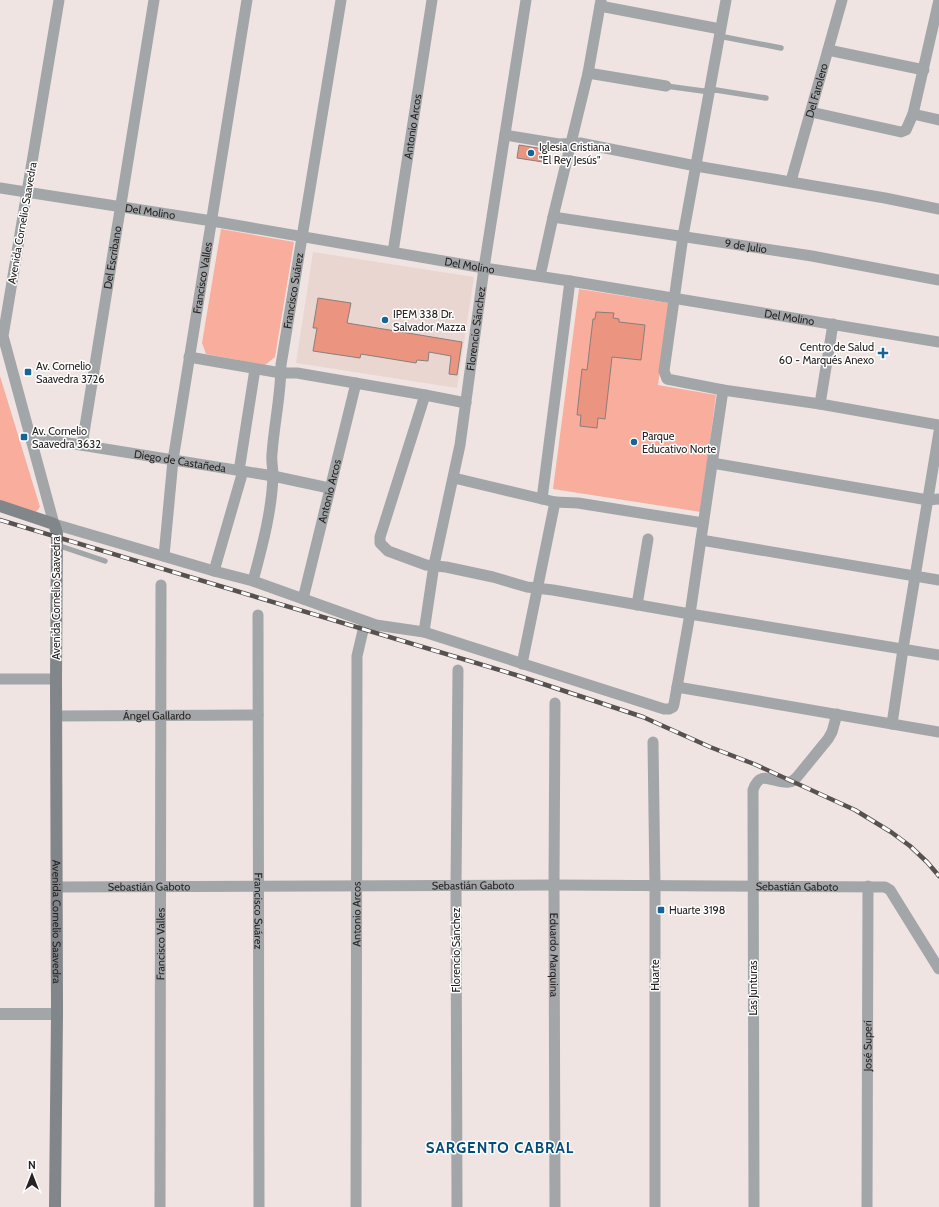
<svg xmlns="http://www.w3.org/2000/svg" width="939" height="1207" font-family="Cabin,sans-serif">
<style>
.built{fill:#e9d6d1}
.green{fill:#f9ad9c}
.building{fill:#eb9581;stroke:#887e7c}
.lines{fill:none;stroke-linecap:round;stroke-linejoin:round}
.service{stroke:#a2a6a9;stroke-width:5.5}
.minor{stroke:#a2a6a9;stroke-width:11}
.tertiary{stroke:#a2a6a9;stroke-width:12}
.secondary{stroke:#81868a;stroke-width:12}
.rail-casing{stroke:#575150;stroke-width:4.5}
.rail{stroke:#fff;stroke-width:3;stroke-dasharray:9;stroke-linecap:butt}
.poi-dot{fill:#176496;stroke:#fff;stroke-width:1.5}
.labels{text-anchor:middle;stroke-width:3;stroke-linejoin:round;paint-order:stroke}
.street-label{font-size:11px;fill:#272322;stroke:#fff}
.poi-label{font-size:11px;fill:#272322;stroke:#fff;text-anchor:start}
.district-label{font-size:15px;font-weight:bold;letter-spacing:1px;fill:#004d7a;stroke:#fff}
</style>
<rect width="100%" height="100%" fill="#efe4e2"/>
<!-- built -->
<path class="built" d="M313 252 474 277 457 388 296 363Z"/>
<!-- green -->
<path class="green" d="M221 229 294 242 275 357 265 365 206 354 202 343Z
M579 289 669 303 658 385 716 395 701 512 553 489Z
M0 376 40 507 36 512 0 500Z"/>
<!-- building -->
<path class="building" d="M519 145 544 149 543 162 517 158Z
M318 298 351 303 347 323 462 342 457 375 449 374 451 356 429 352 428 361 417 360 416 363 361 354 360 358 313 351 317 328H313Z
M596 312 614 313 613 318 619 319V322L645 325 641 360 612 357 605 419 598 418 597 428 580 426 581 415H577L582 369 587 370 593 319H595Z"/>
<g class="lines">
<!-- service -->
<path class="service" d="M719 36 781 48
M666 86 703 91 716 90 766 98
M57 545 105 561"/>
<!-- minor -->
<g class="minor">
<path d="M59 0 3 336 54 524 214 571 253 581 376 625 424 632 664 709H669L673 707 674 704 690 614 723 390"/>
<path d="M726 0 683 236 664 371 667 379 723 390 820 404 939 425"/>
<path d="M600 6 720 29"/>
<path d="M828 50 924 70"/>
<path d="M588 73 666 86"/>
<path d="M811 112 901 132 906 130 913 114 939 0"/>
<path d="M913 114 939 120"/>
<path d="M505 135 559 144 580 143 696 166 885 198 939 209"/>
<path id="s1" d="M791 181 842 0"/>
<path id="s2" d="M0 188 212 221 484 268 570 281 939 342"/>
<path id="s3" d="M553 217 812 256 939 280"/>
<path id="s4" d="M393 252 432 0"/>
<path d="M540 276 553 217 588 73 601 0"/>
<path d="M189 357 281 373H297L425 395 466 403"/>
<path d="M425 395 380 537V543L388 551 426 565 446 567 493 577 527 587 553 590 690 614 939 655"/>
<path d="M820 404 833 324"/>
<path id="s5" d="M31 437 273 476 329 488"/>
<path id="s6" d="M82 445 154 0"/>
<path d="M712 463 928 500 939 499"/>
<path d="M239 471 255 369"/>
<path d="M454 478 555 502 578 503 703 523"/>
<path d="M542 499 570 281"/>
<path d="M701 540 939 580"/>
<path id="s7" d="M164 556 173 460 247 0"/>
<path d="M214 571 243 471"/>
<path id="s8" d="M253 581C262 547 272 511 273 475 273 468 271 461 272 454 274 424 281 395 281 365L341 0"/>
<path id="s9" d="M303 599 356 383"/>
<path d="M637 605 648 539"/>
<path id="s10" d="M258 615 259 1207"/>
<path id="s11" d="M424 632 434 565 460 445 484 268 526 0"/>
<path d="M522 664 555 502"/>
<path d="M0 679H56"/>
<path d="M677 687 939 732"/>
<path id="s12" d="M555 703 554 885 555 1207"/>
<path id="s13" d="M56 716 258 715"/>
<path d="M892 724 903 649 939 432"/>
<path d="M653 742 655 885V1207"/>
<path id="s14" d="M57 887 554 885 881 887H885L890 890 939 969"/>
<path id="s15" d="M160 1207 161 585"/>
<path id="s16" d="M356 1207 357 656 365 622"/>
<path d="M457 1207 456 886 458 670"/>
<path d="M754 1207 753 790C761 767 774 785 789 782 792 782 794 780 797 777L828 739 832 732 837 714"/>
<path id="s17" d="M867 1207 868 886"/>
</g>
<!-- tertiary -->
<path class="tertiary" d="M0 1014H57"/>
<!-- secondary -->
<path class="secondary" id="s18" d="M0 506 54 524 57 533 56 679 57 1014 55 1207"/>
<defs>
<path id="rail" d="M0 520 516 675 643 717 710 747 754 764 855 810 891 832 910 846 927 862 939 876"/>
</defs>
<!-- rail casing -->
<use href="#rail" class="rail-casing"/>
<!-- rail -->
<use href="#rail" class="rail"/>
</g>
<!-- markers -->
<g class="poi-dot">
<circle cx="531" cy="153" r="4"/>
<circle cx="385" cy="320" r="4"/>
<path d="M881 347h4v4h4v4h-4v4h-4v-4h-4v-4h4z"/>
<rect x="24" y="368" width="8" height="8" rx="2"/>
<rect x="20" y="433" width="8" height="8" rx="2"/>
<circle cx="634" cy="442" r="4"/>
<rect x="657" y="906" width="8" height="8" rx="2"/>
</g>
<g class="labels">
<!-- street labels -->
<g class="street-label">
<text dy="4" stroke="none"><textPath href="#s1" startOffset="94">Del Farolero</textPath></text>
<text dy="4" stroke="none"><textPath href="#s4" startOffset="127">Antonio Arcos</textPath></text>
<text dy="4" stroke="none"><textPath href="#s2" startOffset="152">Del Molino</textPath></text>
<text transform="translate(22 223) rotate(-80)" y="4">Avenida Cornelio Saavedra</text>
<text dy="4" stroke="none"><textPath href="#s3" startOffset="195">9 de Julio</textPath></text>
<text dy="4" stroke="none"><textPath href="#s6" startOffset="190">Del Escribano</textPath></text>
<text dy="4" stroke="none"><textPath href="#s2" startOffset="476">Del Molino</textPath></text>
<text dy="4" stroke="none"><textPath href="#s7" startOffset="281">Francisco Valles</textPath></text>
<text dy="4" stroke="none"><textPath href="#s8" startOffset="294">Francisco Suárez</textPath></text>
<text dy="4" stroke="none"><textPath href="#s2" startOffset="800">Del Molino</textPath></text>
<text dy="4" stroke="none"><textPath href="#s11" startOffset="308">Florencio Sánchez</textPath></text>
<text dy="4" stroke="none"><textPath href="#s5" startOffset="151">Diego de Castañeda</textPath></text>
<text dy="4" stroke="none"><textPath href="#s9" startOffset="111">Antonio Arcos</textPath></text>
<text transform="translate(56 598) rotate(-90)" y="4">Avenida Cornelio Saavedra</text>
<text dy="4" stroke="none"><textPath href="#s13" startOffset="101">Ángel Gallardo</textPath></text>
<text dy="4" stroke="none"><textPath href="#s14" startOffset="416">Sebastián Gaboto</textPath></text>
<text dy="4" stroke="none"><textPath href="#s14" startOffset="740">Sebastián Gaboto</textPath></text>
<text dy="4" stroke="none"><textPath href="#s14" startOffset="92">Sebastián Gaboto</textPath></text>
<text dy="4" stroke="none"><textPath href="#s10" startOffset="296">Francisco Suárez</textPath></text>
<text dy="4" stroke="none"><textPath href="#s16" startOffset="293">Antonio Arcos</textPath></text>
<text dy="4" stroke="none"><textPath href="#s18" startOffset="455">Avenida Cornelio Saavedra</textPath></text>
<text dy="4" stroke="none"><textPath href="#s15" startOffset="263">Francisco Valles</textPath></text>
<text transform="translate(456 950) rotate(-90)" y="4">Florencio Sánchez</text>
<text dy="4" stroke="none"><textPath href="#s12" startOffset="252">Eduardo Marquina</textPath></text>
<text transform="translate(655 975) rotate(-90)" y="4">Huarte</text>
<text transform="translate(753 988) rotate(-90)" y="4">Las Junturas</text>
<text dy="4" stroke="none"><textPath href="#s17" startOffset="161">José Superí</textPath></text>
</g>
<!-- poi labels -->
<g class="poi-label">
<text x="539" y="151">Iglesia Cristiana<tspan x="539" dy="13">"El Rey Jesús"</tspan></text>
<text x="393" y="318">IPEM 338 Dr.<tspan x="393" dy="13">Salvador Mazza</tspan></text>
<text x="874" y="351" text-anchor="end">Centro de Salud<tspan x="874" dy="13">60 - Marqués Anexo</tspan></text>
<text x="36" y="370">Av. Cornelio<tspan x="36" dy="13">Saavedra 3726</tspan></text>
<text x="32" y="435">Av. Cornelio<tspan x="32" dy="13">Saavedra 3632</tspan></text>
<text x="642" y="440">Parque<tspan x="642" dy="13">Educativo Norte</tspan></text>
<text x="669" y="914">Huarte 3198</text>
</g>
<!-- district labels -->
<g class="district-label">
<text x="500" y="1153">SARGENTO CABRAL</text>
</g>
</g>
<!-- north arrow -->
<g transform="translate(32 1175)" stroke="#ffffff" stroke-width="3" paint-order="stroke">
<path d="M0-3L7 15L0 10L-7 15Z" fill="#272322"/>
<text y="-6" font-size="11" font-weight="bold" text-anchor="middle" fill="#272322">N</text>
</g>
</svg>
